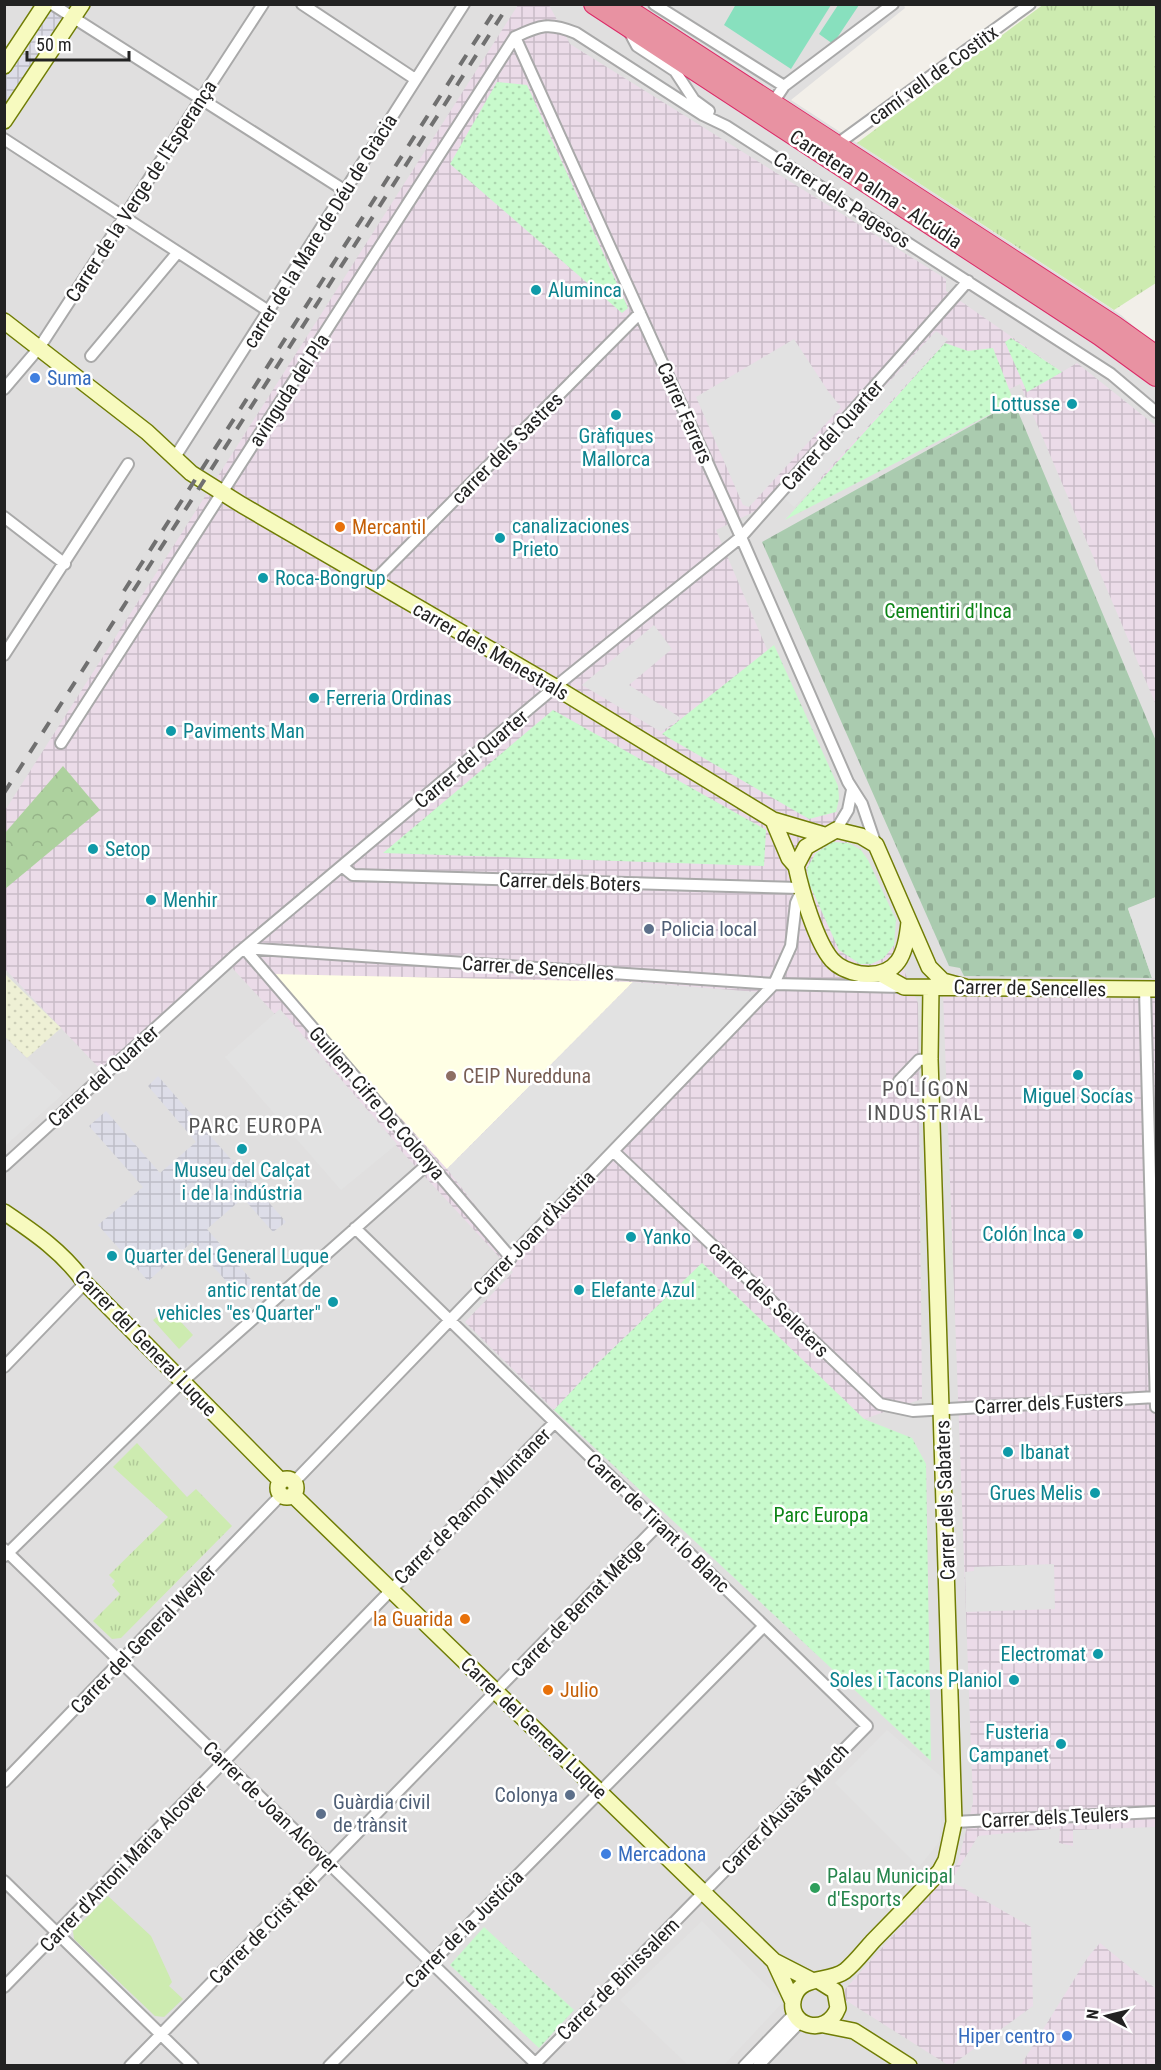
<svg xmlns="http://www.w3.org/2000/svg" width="1161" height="2070" font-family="'Roboto Condensed',sans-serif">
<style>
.residential{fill:#e0dfdf}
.industrial{fill:url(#industrial-grid)}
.education{fill:#ffffe5}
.farmland{fill:url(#farmland-dots)}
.grass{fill:url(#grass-tufts)}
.forest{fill:url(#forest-crowns)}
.cemetery{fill:url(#cemetery-stones)}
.park{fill:url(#park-dots)}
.garden{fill:#cdebb0}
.pitch{fill:#88e0be}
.parking{fill:#e2e2e2}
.plaza{fill:url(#plaza-grid)}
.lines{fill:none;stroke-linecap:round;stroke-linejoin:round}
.street-casing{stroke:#a9a9a9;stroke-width:14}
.secondary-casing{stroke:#707d05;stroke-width:18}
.highway-casing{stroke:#dc2a67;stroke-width:22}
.street{stroke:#fff;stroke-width:10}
.secondary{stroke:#f7fabf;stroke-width:15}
.highway{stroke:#e892a2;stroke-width:20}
.rail{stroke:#707070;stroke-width:4;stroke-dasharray:12 12;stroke-linecap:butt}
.culture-dot{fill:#0f9aa8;stroke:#fff;stroke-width:2}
.shop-dot{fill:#3f7fe0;stroke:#fff;stroke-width:2}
.food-dot{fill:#e8710a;stroke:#fff;stroke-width:2}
.service-dot{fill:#5c6f8a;stroke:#fff;stroke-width:2}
.education-dot{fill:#8d6e63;stroke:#fff;stroke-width:2}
.leisure-dot{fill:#2e9e5b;stroke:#fff;stroke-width:2}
.labels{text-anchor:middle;stroke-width:5;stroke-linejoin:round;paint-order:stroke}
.street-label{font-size:20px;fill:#222;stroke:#fff}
.culture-label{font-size:20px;fill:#0d838f;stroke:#fff;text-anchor:start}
.shop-label{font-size:20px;fill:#366cbe;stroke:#fff;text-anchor:start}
.food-label{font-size:20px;fill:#c56008;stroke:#fff;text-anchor:start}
.park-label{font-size:20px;fill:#0c8416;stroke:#fff}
.service-label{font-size:20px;fill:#4e5e75;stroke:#fff;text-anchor:start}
.education-label{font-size:20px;fill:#785e54;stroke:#fff;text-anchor:start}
.leisure-label{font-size:20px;fill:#27864d;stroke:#fff;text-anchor:start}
.neighbourhood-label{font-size:21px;letter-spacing:1.5px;fill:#555;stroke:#fff}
</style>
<defs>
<pattern id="industrial-grid" width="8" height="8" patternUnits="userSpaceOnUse" patternTransform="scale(1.5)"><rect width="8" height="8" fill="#ebdbe8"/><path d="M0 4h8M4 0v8" fill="none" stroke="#c9bcc7"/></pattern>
<pattern id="farmland-dots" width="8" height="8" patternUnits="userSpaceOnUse" patternTransform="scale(1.5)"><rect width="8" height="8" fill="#eef0d5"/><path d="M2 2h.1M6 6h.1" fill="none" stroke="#ccceb7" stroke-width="1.8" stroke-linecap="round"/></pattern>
<pattern id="grass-tufts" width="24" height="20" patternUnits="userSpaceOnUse" patternTransform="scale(1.5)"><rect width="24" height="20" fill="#cdebb0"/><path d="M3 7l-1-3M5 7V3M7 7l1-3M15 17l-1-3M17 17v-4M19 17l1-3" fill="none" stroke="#b0c997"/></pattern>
<pattern id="forest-crowns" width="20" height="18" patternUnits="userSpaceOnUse" patternTransform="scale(1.5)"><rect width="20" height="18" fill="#add19e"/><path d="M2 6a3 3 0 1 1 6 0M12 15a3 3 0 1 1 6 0" fill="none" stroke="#95b388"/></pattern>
<pattern id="cemetery-stones" width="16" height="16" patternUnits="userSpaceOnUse" patternTransform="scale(1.5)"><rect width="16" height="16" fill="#aacbaf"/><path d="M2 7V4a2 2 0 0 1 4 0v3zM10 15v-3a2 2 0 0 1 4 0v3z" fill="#92ae96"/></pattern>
<pattern id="park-dots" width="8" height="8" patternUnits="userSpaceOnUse" patternTransform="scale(1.5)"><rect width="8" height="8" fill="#c8facc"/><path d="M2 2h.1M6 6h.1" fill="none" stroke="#acd6af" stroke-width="1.8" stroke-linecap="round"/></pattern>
<pattern id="plaza-grid" width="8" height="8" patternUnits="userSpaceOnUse" patternTransform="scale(1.5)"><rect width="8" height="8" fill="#dddde8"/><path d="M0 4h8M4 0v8" fill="none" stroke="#bdbdc7"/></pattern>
</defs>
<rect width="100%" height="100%" fill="#f2efe9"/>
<!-- residential -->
<path class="residential" d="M5 5H904L905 8 791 100 1121 315 1156 346V2065L5 2066Z"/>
<!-- industrial -->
<path class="industrial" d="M518 5H549L570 44 946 279V291L1062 372 1077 363 1156 426V705L1020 384 716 530 918 1003 922 1399 864 1419 702 1263 599 1362 554 1410 465 1322 513 1272 224 959 100 1069 5 969 4 812Z
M943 992 1156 1000V2065H948L839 1996 958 1863 973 1802Z"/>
<!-- education -->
<path class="education" d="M270 974 633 982 447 1169Z"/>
<!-- farmland -->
<path class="farmland" d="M5 974 61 1028 27 1058 5 1037Z"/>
<!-- grass -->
<path class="grass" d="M1044 4 1156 5V283L1114 310 857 143Z
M137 1443 187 1497 196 1489 232 1526 121 1638 112 1639 93 1621 120 1594 112 1585 115 1581 109 1575 168 1517 113 1467Z"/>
<!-- forest -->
<path class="forest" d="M63 766 100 810 5 889V833Z"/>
<!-- cemetery -->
<path class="cemetery" d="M1014 402 1156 741V897L1128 909 1152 978 964 976 960 968 949 966 762 542Z"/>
<!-- park -->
<path class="park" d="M497 82 527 85 628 308 622 313 450 164Z
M1011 338 1062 372 1027 392 1005 342Z
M945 343 968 351 993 348 1014 402 785 520Z
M774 645 838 786 839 798 836 812 809 819 662 734Z
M553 710 766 830 764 866 383 853Z
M833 842 848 843 861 850 868 860 896 920 894 945 884 958 871 964H860L839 950 809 883 807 868 816 853Z
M702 1263 864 1419 912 1438 926 1464 931 1761 554 1410 599 1362Z
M484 1927 574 2010 539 2048 450 1965Z"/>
<!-- garden -->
<path class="garden" d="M168 1308 193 1335 179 1349 153 1320Z
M108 1896 151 1936 172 1982 169 1986 183 1999 164 2017 155 2016 74 1939 73 1931Z"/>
<!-- pitch -->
<path class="pitch" d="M736 4H831V5L791 69 724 25Z
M838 5H859L833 44 819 34Z"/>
<!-- parking -->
<path class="parking" d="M936 331 948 339 794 507 783 497Z
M794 339 828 391 841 407 749 507 743 505 696 397Z
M654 625 672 649 629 685 681 718 661 732 582 685Z
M1156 897V978H1152L1128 908Z
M633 982 757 992 513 1254 447 1169Z
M280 1009 397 1144 341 1190 225 1057Z
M4 1037 63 1094 5 1146H4Z
M1054 1564 1055 1609 966 1612 965 1572 974 1571V1567Z
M887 1730 945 1780 939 1842 919 1867 835 1783Z
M1156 1827V1989L1100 1943 1088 1957 1021 2065 953 2064 1033 2006 1031 1927 951 1881 978 1836 1060 1828 1059 1843 1073 1846V1830Z
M702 1921 783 2002 724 2065H688L620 2000Z"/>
<!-- plaza -->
<path class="plaza" d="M45 5H82L5 121V66Z
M158 1076 286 1222 273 1232 243 1198 207 1229 255 1284 240 1297 192 1242 148 1281 98 1225 143 1187 89 1126 106 1111 160 1173 196 1142 148 1086Z"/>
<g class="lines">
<defs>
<path id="street" d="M52 4 344 190
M302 4 415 79
M654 4 784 86
M629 31 637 46 675 71 694 100 709 111
M515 37 741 537 848 782 862 804 876 845
M515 37C540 25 549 22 576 33L703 115 726 126 1111 374 1156 412
M770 107 784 86 893 4
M4 139 270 312
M836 145 1030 4
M91 356 178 252
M4 389 39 348 263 4
M175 457 464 4
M4 517 65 564
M373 582 640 313
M4 655 128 464
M61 743 515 37
M836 830 848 810 852 790
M343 867 353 875 800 888
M244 948 774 984 902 987
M244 948 511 1258
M1145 989 1156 1407
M899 1081 919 1060 930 1059
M613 1151 880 1404 913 1411 1156 1397
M4 1166 237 954 555 687 741 537 968 281
M355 1228 867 1726 533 2066
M4 1367 85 1283
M294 1482 774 984 791 946 796 903 801 892
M4 1549 538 2066
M5 1556 182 1382 429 1163
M4 1782 281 1495
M954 1822 1156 1812
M4 1881 193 2066
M4 1987 554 1423
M130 2066 659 1524
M329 2066 764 1626
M744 2066 795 2013
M758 2066 801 2021"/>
<path id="secondary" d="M4 66 45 4
M4 121 82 4
M4 321 147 432 191 473 242 505 555 687 773 820 824 835
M773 820 789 858 796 866
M909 922C906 953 899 978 861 974 851 972 840 969 832 960 816 942 801 890 796 866L806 847 836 830 861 836 876 845 929 967 943 981 965 987
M881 974 904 987 1156 989
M4 1212C35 1233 63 1252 85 1283L281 1481
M278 1488a9 9 0 1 1 18 0a9 9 0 1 1-18 0Z
M293 1495 774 1961 813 1981
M774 1961 793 2002
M819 1981 835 1991 838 2008C826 2039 785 2025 794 1997 801 1975 829 1983 845 1971 855 1963 864 1951 873 1941 896 1918 918 1895 940 1871L946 1860 954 1822 930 1059 931 987
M824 2025 854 2031 909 2066"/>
<path id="highway" d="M594 4 1101 336 1156 376
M619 4 1114 326 1156 356"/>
</defs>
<!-- street casing -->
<use href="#street" class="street-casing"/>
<!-- secondary casing -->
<use href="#secondary" class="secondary-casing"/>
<!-- highway casing -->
<use href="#highway" class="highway-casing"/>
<!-- street -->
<use href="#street" class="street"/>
<!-- secondary -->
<use href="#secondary" class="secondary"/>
<!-- highway -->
<use href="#highway" class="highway"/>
<!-- rail -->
<path class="rail" d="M124 591 499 4
M4 793 509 4"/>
</g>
<!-- markers -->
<g class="culture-dot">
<circle cx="536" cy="290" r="6"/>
<circle cx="1072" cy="404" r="6"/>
<circle cx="616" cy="415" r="6"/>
<circle cx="500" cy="538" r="6"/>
<circle cx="263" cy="578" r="6"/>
<circle cx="314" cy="698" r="6"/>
<circle cx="171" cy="731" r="6"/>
<circle cx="93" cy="849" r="6"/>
<circle cx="151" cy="900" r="6"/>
<circle cx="1078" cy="1075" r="6"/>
<circle cx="242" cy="1149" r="6"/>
<circle cx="1078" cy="1234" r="6"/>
<circle cx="631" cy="1237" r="6"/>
<circle cx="112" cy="1256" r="6"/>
<circle cx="579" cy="1290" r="6"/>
<circle cx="333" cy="1302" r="6"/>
<circle cx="1008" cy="1452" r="6"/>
<circle cx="1095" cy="1493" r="6"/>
<circle cx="1098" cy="1654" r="6"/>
<circle cx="1014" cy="1680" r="6"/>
<circle cx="1061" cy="1744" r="6"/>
</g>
<g class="shop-dot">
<circle cx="35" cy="378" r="6"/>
<circle cx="606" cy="1854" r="6"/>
<circle cx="1067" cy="2036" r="6"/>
</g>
<g class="food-dot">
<circle cx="340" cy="527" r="6"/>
<circle cx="465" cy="1619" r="6"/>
<circle cx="548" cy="1690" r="6"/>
</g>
<g class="service-dot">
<circle cx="649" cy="929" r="6"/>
<circle cx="570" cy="1795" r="6"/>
<circle cx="321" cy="1814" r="6"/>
</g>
<circle class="education-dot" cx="451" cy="1076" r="6"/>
<circle class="leisure-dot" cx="815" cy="1888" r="6"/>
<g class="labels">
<!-- street labels -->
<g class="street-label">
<text transform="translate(933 75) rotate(-36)" y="7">camí vell de Costitx</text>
<text transform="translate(876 189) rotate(33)" y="7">Carretera Palma - Alcúdia</text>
<text transform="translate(141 191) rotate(-57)" y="7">Carrer de la Verge de l'Esperança</text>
<text transform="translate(842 200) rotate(33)" y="7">Carrer dels Pagesos</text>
<text transform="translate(320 231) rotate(-58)" y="7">carrer de la Mare de Déu de Gràcia</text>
<text transform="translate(289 390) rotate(-57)" y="7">avinguda del Pla</text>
<text transform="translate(685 413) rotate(66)" y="7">Carrer Ferrers</text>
<text transform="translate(832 435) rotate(-48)" y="7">Carrer del Quarter</text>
<text transform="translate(507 448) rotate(-45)" y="7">carrer dels Sastres</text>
<text transform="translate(491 651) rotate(30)" y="7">carrer dels Menestrals</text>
<text transform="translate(471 759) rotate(-40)" y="7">Carrer del Quarter</text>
<text transform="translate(570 882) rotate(2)" y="7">Carrer dels Boters</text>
<text transform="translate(538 968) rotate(4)" y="7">Carrer de Sencelles</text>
<text transform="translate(1030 988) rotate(1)" y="7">Carrer de Sencelles</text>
<text transform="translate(103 1076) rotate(-42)" y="7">Carrer del Quarter</text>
<text transform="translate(377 1103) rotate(49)" y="7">Guillem Cifre De Colonya</text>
<text transform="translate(534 1233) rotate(-46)" y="7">Carrer Joan d'Àustria</text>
<text transform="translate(769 1299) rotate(44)" y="7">carrer dels Selleters</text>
<text transform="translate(146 1343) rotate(46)" y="7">Carrer del General Luque</text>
<text transform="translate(1049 1403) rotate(-3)" y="7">Carrer dels Fusters</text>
<text transform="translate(945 1500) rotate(-92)" y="7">Carrer dels Sabaters</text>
<text transform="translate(472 1506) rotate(-45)" y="7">Carrer de Ramon Muntaner</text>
<text transform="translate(658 1523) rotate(44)" y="7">Carrer de Tirant lo Blanc</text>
<text transform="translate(578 1608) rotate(-46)" y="7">Carrer de Bernat Metge</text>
<text transform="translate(143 1639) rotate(-46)" y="7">Carrer del General Weyler</text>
<text transform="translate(534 1728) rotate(44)" y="7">Carrer del General Luque</text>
<text transform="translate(271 1807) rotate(44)" y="7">Carrer de Joan Alcover</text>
<text transform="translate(785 1809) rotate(-46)" y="7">Carrer d'Ausiàs March</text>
<text transform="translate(1055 1817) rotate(-3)" y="7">Carrer dels Teulers</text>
<text transform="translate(123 1866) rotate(-46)" y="7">Carrer d'Antoni Maria Alcover</text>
<text transform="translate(464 1929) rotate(-45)" y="7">Carrer de la Justícia</text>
<text transform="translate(263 1930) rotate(-45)" y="7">Carrer de Crist Rei</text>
<text transform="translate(618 1979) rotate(-45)" y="7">Carrer de Binissalem</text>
</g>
<!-- culture labels -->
<g class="culture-label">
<text x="548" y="297">Aluminca</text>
<text x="1060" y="411" text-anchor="end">Lottusse</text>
<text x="616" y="443" text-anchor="middle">Gràfiques<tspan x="616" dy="23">Mallorca</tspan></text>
<text x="512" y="533">canalizaciones<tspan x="512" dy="23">Prieto</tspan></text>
<text x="275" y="585">Roca-Bongrup</text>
<text x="326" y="705">Ferreria Ordinas</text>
<text x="183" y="738">Paviments Man</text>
<text x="105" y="856">Setop</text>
<text x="163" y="907">Menhir</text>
<text x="1078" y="1103" text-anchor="middle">Miguel Socías</text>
<text x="242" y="1177" text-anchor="middle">Museu del Calçat<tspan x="242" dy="23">i de la indústria</tspan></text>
<text x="1066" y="1241" text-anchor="end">Colón Inca</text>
<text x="643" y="1244">Yanko</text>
<text x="124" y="1263">Quarter del General Luque</text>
<text x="321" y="1297" text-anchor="end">antic rentat de<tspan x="321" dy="23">vehicles "es Quarter"</tspan></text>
<text x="591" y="1297">Elefante Azul</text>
<text x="1020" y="1459">Ibanat</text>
<text x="1083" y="1500" text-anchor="end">Grues Melis</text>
<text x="1086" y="1661" text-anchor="end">Electromat</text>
<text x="1002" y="1687" text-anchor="end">Soles i Tacons Planiol</text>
<text x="1049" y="1739" text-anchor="end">Fusteria<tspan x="1049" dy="23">Campanet</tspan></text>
</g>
<!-- shop labels -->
<g class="shop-label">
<text x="47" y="385">Suma</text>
<text x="618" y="1861">Mercadona</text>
<text x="1055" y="2043" text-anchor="end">Hiper centro</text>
</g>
<!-- food labels -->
<g class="food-label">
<text x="352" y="534">Mercantil</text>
<text x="453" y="1626" text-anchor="end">la Guarida</text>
<text x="560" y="1697">Julio</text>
</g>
<!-- park labels -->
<g class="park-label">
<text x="948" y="618">Cementiri d'Inca</text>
<text x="821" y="1522">Parc Europa</text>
</g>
<!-- service labels -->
<g class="service-label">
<text x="661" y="936">Policia local</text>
<text x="558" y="1802" text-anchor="end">Colonya</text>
<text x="333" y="1809">Guàrdia civil<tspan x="333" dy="23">de trànsit</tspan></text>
</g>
<!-- education labels -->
<g class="education-label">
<text x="463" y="1083">CEIP Nuredduna</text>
</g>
<!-- leisure labels -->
<g class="leisure-label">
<text x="827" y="1883">Palau Municipal<tspan x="827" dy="23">d'Esports</tspan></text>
</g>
<!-- neighbourhood labels -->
<g class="neighbourhood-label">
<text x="926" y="1096">POLÍGON<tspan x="926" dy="24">INDUSTRIAL</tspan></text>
<text x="256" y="1133">PARC EUROPA</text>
</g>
</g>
<!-- border -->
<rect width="1161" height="2070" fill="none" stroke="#222222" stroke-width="12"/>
<!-- north arrow -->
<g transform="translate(1107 2016) rotate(277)" stroke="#ffffff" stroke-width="4.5" paint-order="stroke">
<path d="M0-4.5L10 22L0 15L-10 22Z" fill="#222222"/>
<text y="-9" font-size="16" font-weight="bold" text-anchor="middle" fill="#222222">N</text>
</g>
<!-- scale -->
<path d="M27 51v9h102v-9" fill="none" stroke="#222222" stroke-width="3"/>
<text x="36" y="51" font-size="18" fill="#222222" stroke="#ffffff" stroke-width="4.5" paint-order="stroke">50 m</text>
</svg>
